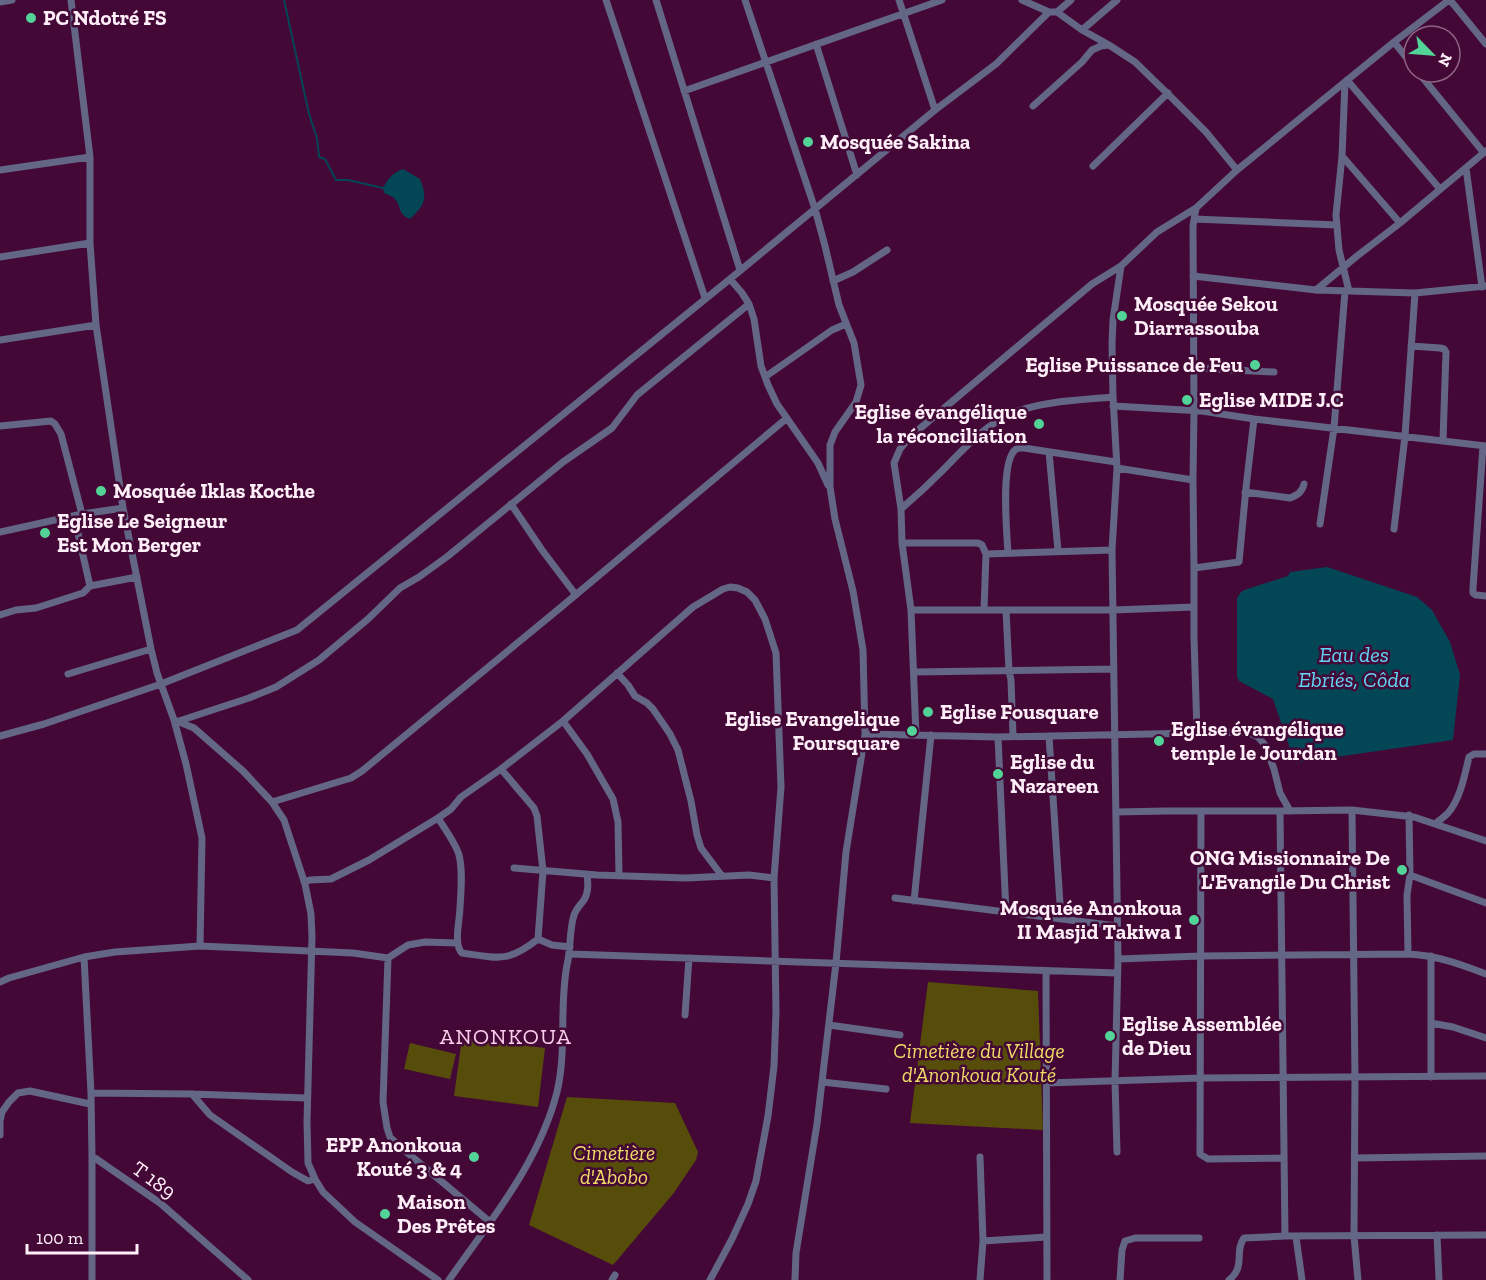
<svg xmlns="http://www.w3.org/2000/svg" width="1486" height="1280" font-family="'Zilla Slab',serif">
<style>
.green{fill:#574d0b}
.water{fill:#034656}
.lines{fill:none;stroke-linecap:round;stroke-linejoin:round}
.stream{stroke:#034656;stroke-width:2}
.street{stroke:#636685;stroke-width:7}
.poi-dot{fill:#52d397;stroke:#440836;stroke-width:2}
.labels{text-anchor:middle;stroke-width:5;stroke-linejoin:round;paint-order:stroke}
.poi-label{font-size:21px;font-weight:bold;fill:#fdeef8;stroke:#440836;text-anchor:start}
.park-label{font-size:21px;font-style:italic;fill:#f0dd68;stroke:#440836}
.street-label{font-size:21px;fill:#fdeef8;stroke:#440836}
.water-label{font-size:22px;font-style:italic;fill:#64d4f4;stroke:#440836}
.neighbourhood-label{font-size:22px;letter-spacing:1.5px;fill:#fbceeb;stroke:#440836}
</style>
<rect width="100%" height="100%" fill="#440836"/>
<!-- green -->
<path class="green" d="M928 982 1038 991 1043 1130 910 1123Z
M462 1038 545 1048 538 1107 454 1096Z
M410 1043 456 1054 450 1079 404 1069Z
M567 1097 675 1103 698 1152 696 1160 673 1194 613 1265 529 1225Z"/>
<!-- water -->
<path class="water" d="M403 169 420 179C428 199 425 205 410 219 397 214 402 206 394 198 392 196 388 195 384 193L383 188C388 179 392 173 403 169Z
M1327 567 1417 597 1432 610 1450 642 1460 675 1453 740 1295 763 1273 699 1239 681 1237 677V598L1241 592 1244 590 1288 576 1290 572Z"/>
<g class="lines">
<!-- stream -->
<path class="stream" d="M284 0 309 114 317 138 319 157 325 159 336 180H348L383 188"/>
<!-- street -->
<path class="street" d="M71 0 90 157V243L96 325 123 508 151 649 157 673 174 720 186 764 202 838 200 946
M606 0 705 298
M656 0 740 270
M745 0 815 209 825 246 839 305 854 343 861 385 856 402 835 432 830 445V487L835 519 853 591 863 650 865 734 846 852 836 963 817 1124 796 1253 795 1280
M899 0 935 110
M1022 0 1049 12H1057L1082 30 1109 45
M1450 0 1486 44
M0 2 12 0
M1057 12 1071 0
M1082 30 1117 0
M1394 42 1414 67
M816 44 857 175
M1418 72 1484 153
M1347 80 1440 189
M1345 82 1342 156 1336 215 1339 250 1349 291
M684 91 942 0
M1033 106 1082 62 1092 50 1101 46 1109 45 1135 62 1171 97 1206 132 1237 170 1196 208 1193 226 1194 410 1193 480 1194 568 1239 562 1246 488 1254 419
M1342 156 1400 223
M1093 166 1168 93
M1466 168 1482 287
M0 170 90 157
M1237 170 1394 42 1449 0
M1194 219 1337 225
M0 257 90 243
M1193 276 1316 290 1415 293 1486 286
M730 279 742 293 749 304 754 319 761 366 768 385 777 404 818 463 828 485
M833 281 853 272 887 250
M1316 290 1357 256 1400 223 1486 151
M0 340 96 325
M1411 346 1440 348 1444 349 1446 352 1443 440
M1194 368 1274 372
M765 377 832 330 846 324
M1113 406 1202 411 1254 419 1486 446
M0 426 51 421 55 424 61 434 82 514
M1483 446 1473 588V593L1476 595 1486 596
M1049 452 1058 551
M1117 468 1193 480
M1245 492 1290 498C1298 495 1302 492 1304 484
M511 504 542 550 576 595
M901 509 894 463 900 449 911 436 1092 284 1121 266
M74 516 90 586
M1320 524 1334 428 1345 291
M1394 529 1405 436 1415 293
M0 532 82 514 123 508
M902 543H978L982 545 986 554 1112 550
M1008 553C1007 534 1000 463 1015 450 1018 447 1020 448 1024 448L1116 462
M1194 568V638L1197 732
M911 610H1113L1194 607
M984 610 986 554
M1006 610 1009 671 1011 680 1013 736
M0 615 16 610 36 608 83 593 90 586 137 577
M914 672 1114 669
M617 673 628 685 635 696 647 703 653 709 670 734 678 750 691 801 697 835 701 848 722 876
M68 674 151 649
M177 721 194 728 243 771 272 802 284 820 305 884 311 914 312 937 307 1122 308 1163 315 1179 323 1192 355 1222 438 1280
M179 721 249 698 276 687 319 660 368 619 400 588 419 577 448 556 563 462 612 428 637 395 749 304
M563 721 587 754 613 799 618 822 619 875
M865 734 998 737 1247 732 1258 737 1265 745 1274 769 1280 793 1290 811
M916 735 911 610 902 543 901 509C915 497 929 484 942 471 963 450 984 425 1013 413 1041 401 1082 400 1113 397
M0 736 44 724 161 684 297 630 730 279 935 110 996 64 1049 12
M1049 736 1061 919
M998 737 1006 913
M272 802 351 778 362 771 560 608 787 418
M1352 810 1355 1078 1354 1236 1358 1280
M1201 811 1200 1154 1208 1159 1284 1158
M1280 811 1285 1236
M1116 812 1166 811H1280L1352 810 1414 817 1486 841
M438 818C445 829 456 844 459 855 463 871 461 891 460 907 460 920 453 944 462 953 498 958 508 963 538 939
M1436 823C1440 820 1444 817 1448 813 1460 800 1465 774 1469 757L1474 754H1486
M514 868 597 875 686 878 749 875 774 878
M1410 875 1486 903
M304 882 310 880 331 879 369 860 438 818 451 809 461 797 501 769
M895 898 1117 926
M914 901 931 735
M538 939 543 871 537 816 534 808 501 769 563 721 693 607 723 589 730 587 738 588 747 592 755 600 765 619 776 653 781 787 774 878 776 1012 774 1066 768 1116 756 1181 748 1204 732 1239 710 1280
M538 939 552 945 570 947
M570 954 1117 973
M1408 954 1407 895 1410 875 1409 815
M1431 956V1077
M388 958 383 1102 387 1128 390 1137 398 1145 490 1222
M1118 959 1201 956 1408 954C1435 955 1460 964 1486 974
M1046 971 1047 1280
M0 982 9 978 84 957
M685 1015 689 958
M1431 1023 1453 1027 1486 1038
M829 1025 900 1035
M822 1082 886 1089
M1046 1083 1201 1078 1486 1076
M91 1093 192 1094 307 1098
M192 1094 210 1115 292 1172 308 1181 315 1179
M0 1135V1121L2 1112 9 1102 18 1093 30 1091 90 1104
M1117 1152 1115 1081 1118 959 1112 550 1117 468 1113 397 1112 344 1113 320 1121 266 1157 232 1196 208
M92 1156 160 1203 248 1280
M980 1157 983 1241 980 1280
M1355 1158 1486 1156
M1437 1235 1439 1280
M1296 1237 1302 1280
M983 1241 1046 1237
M92 1280V1156L91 1093 84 957 115 952 200 946 353 953 388 958 408 945 425 942 457 943
M449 1280C490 1221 539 1163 557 1092 567 1050 559 1006 567 965 571 949 569 931 574 915 576 909 580 905 584 900 589 892 588 883 587 874
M612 1280 615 1275
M1120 1280 1122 1250 1125 1241 1135 1238H1199
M1229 1280C1246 1267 1234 1251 1244 1238L1285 1236 1486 1235"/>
</g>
<!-- markers -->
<g class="poi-dot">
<circle cx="31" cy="18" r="6"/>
<circle cx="808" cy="142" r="6"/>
<circle cx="1122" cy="316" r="6"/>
<circle cx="1255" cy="365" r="6"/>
<circle cx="1187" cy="400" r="6"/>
<circle cx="1039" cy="424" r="6"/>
<circle cx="101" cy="491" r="6"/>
<circle cx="45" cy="533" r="6"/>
<circle cx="928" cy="712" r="6"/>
<circle cx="912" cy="731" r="6"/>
<circle cx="1159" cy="741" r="6"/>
<circle cx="998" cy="774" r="6"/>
<circle cx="1402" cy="870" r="6"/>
<circle cx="1194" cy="920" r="6"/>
<circle cx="1110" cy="1036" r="6"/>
<circle cx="474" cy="1157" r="6"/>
<circle cx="385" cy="1214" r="6"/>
</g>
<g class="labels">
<!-- poi labels -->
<g class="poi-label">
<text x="43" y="25">PC Ndotré FS</text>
<text x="820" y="149">Mosquée Sakina</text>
<text x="1134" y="311">Mosquée Sekou<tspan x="1134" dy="24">Diarrassouba</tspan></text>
<text x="1243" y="372" text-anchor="end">Eglise Puissance de Feu</text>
<text x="1199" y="407">Eglise MIDE J.C</text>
<text x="1027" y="419" text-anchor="end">Eglise évangélique<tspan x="1027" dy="24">la réconciliation</tspan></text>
<text x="113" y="498">Mosquée Iklas Kocthe</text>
<text x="57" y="528">Eglise Le Seigneur<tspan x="57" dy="24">Est Mon Berger</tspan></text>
<text x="940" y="719">Eglise Fousquare</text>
<text x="900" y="726" text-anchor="end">Eglise Evangelique<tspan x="900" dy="24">Foursquare</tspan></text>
<text x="1171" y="736">Eglise évangélique<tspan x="1171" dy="24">temple le Jourdan</tspan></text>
<text x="1010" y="769">Eglise du<tspan x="1010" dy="24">Nazareen</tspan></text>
<text x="1390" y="865" text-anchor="end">ONG Missionnaire De<tspan x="1390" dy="24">L'Evangile Du Christ</tspan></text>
<text x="1182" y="915" text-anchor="end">Mosquée Anonkoua<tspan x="1182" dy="24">II Masjid Takiwa I</tspan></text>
<text x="1122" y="1031">Eglise Assemblée<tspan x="1122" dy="24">de Dieu</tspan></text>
<text x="462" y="1152" text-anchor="end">EPP Anonkoua<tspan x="462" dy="24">Kouté 3 &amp; 4</tspan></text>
<text x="397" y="1209">Maison<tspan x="397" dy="24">Des Prêtes</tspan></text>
</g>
<!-- park labels -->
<g class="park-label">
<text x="979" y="1058">Cimetière du Village<tspan x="979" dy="24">d'Anonkoua Kouté</tspan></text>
<text x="614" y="1160">Cimetière<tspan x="614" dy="24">d'Abobo</tspan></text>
</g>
<!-- street labels -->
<g class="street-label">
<text transform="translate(154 1180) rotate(36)" y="7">T 189</text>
</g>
<!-- water labels -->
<g class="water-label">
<text x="1354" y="662">Eau des<tspan x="1354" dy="25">Ebriés, Côda</tspan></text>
</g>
<!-- neighbourhood labels -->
<g class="neighbourhood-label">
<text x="506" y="1044">ANONKOUA</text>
</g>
</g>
<!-- north arrow -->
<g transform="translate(1432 54) rotate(115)"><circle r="28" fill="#440836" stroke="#8e6484" stroke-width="1.5"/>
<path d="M0-4.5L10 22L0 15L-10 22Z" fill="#52d397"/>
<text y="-9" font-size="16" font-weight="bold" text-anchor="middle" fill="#fdeef8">N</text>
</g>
<!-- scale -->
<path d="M27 1244v9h110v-9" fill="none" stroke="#fdeef8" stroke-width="3"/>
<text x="36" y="1244" font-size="18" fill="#fdeef8" stroke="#440836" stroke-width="4.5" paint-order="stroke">100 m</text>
</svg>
